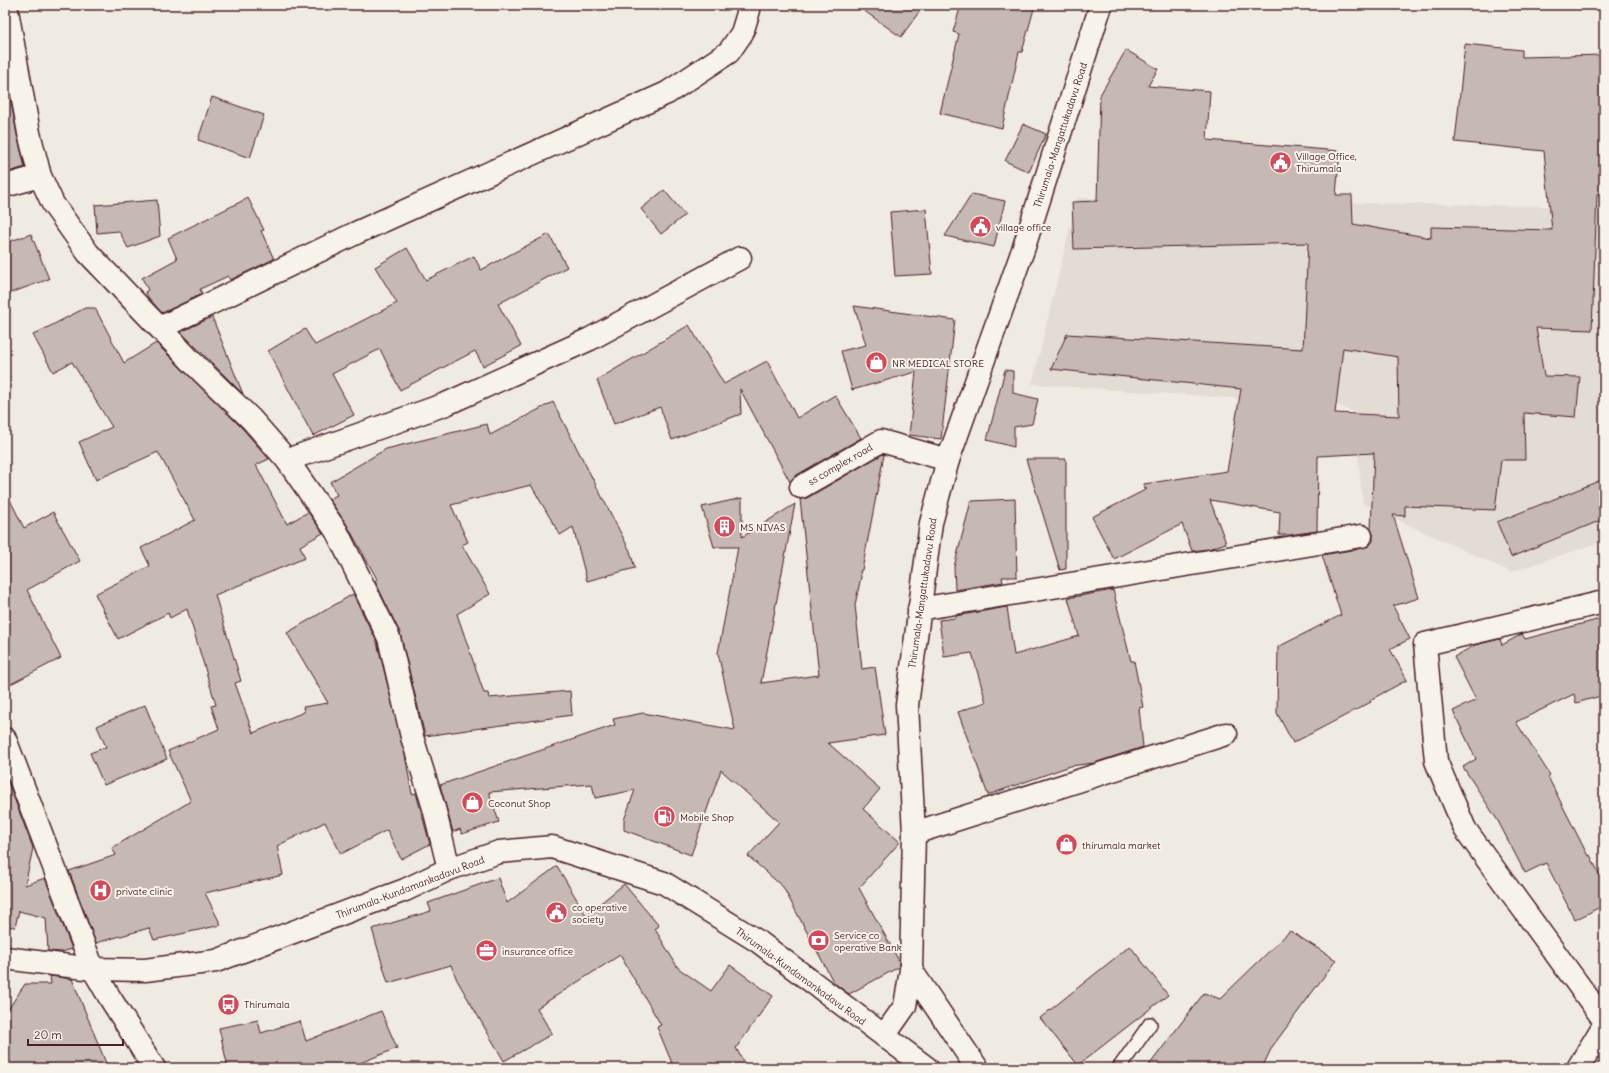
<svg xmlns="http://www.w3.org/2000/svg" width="1609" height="1073" font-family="Delius,sans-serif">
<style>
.built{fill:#e3dcd2}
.building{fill:#c6b8b3;stroke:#4a1f2b;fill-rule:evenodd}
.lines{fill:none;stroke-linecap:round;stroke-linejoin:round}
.service-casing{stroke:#4a1f2b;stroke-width:16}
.minor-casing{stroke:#4a1f2b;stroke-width:25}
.secondary-casing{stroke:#4a1f2b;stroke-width:25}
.service{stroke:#f7f3e8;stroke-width:13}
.minor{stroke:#f7f3e8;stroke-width:22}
.secondary{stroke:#f7f3e8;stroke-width:22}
.labels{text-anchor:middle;stroke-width:4;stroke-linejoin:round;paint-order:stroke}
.street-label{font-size:10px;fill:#4a1f2b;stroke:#f7f3e8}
.poi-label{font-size:10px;fill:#4a1f2b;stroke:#f7f3e8;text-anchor:start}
</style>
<rect width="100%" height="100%" fill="#f0ebe0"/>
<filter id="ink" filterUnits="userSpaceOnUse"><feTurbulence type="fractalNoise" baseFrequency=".025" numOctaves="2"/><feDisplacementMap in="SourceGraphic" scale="8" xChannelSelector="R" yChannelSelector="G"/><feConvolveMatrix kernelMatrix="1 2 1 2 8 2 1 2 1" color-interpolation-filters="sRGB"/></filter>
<g filter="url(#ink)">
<!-- built -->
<path class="built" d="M1077 198 1604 207V541L1511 572 1363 504 1353 411 1339 406 1032 384Z"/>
<!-- building -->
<path class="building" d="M856 5H924L901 37Z
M961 5H1035L1022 52H1019L1002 128 940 113 959 34 953 32Z
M1465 44 1522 50V57L1604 55V193L1597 194 1592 330 1536 328 1544 376 1580 377 1576 417 1524 413 1525 460H1501L1495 510 1405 506V516L1393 515 1419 598 1393 606 1410 639 1390 649 1407 680 1370 700 1371 702 1293 743 1277 713 1278 647 1341 615 1322 555 1363 548 1369 546 1373 541V534L1371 529 1374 453 1318 456 1317 531 1289 535H1279L1280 512 1210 500 1226 543 1208 549 1192 551 1182 524 1114 559 1092 517 1147 489 1144 488V484L1227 471 1241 389 1051 369 1067 334 1303 349 1308 243 1074 249 1072 202 1097 201 1100 95 1126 50 1158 69 1148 86 1210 91 1207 140 1340 151 1336 195H1352L1353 224 1431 238V227L1552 230 1544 151 1455 142ZM1343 348 1398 357 1399 416 1335 413Z
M10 96 17 135 25 167 5 173V97Z
M212 97 264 115 250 158 198 140Z
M1023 124 1046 134 1029 172 1005 161Z
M664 190 685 215 661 234 641 209Z
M972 194 1005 201 994 247 945 236Z
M248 198 264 230 261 231 274 259 230 280 228 276 200 289 202 294 162 313 148 297 145 292 148 290 142 278 177 259 168 238Z
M157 200 160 236 128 248 119 231 97 233 95 205Z
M926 209 932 274 895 276 890 212Z
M31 234 49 279 5 295V243Z
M549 234 567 267 498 304 521 346 483 366 475 351 400 390 380 349 332 374 354 415 313 436 268 351 305 329 315 345 397 303 375 267 407 248 426 280 474 256 481 270Z
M854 306 955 320 941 439 909 435 916 372 852 390 841 351 866 345Z
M85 308H95L124 363 156 343 242 428 269 459 256 465 287 524 308 512 323 533 300 546 305 558 215 595 241 681 235 683 253 733 304 712 303 707 328 703 287 633 353 594 377 642 405 755 412 794 416 793 430 844 401 859 387 830 341 854 325 822 277 846 283 875 205 893 221 925 154 940 149 928 96 943 69 871 116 855 112 848 191 801 168 751 219 729 211 706 216 705 187 609 170 618 168 613 118 639 95 594 150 566 141 548 195 520 158 452 96 480 79 442 112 427 72 362 53 372 33 335Z
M212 317 243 394 181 332Z
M689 325 724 384 767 361 797 418 835 395 861 438 795 476 790 482 740 389 741 414 672 440 660 407 614 424 597 380Z
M1005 370 1013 371V393L1038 399 1032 424 1014 427V447L987 440Z
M553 402 630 551 635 568 587 581 573 527 560 535 531 485 451 505 468 542 462 545 490 594 457 614 484 693H488L489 698 570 691 572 715 425 736 400 633 375 581 377 579 347 525 329 499 337 495 330 482 386 449 487 424 490 435Z
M883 454 884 455 862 570 860 571 861 577 855 605 862 669 875 667 885 735 828 743 880 789 863 809 900 842 859 888 899 961V967L849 994 834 983 783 887 748 856 779 822 721 770 691 855 624 830V820L635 790 595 798 592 784 489 792 499 822 462 834 460 829 453 832 440 785 615 725 613 719 643 713 735 730 718 653 738 547H714L702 507 742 498V537L795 504 761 683 819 675 800 499 807 498Z
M1026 459H1066V569L1060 570Z
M1604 479V519L1511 557 1497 522Z
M5 490 24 528 53 512 80 561 27 590 61 658 5 687Z
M1015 499 1017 577H1002L1003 582 955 590 954 567 971 501Z
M1113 590 1131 661H1134L1143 707 1139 708 1143 747 1094 763 1070 766 988 795 958 712 986 702 972 653 944 657 939 620 956 618V616L1007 607 1014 655 1079 636 1068 598Z
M1604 618V695L1576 703 1574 694 1516 722 1550 775 1548 777 1588 856 1590 855 1604 884V905L1575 920 1546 863 1525 873 1498 821 1463 767 1476 759 1453 711 1476 700 1454 657 1475 645 1500 639 1502 645 1522 634 1525 639Z
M145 705 167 759 104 785 90 753 106 747 97 726Z
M5 774 33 848 25 885 45 878 72 949 62 952 48 951 46 918 19 911 15 927 5 926Z
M557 866 586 915 624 884 659 926 655 929 678 968 711 991 730 965 773 996 736 1048 747 1068H674L657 1027 661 1025 620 955 537 1008 552 1034 504 1061 457 980 451 965 388 983 372 929 431 911 428 903 498 878 507 903Z
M1290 931 1336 960 1272 1047 1262 1068H1147L1204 993 1220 999Z
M1130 946 1168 995 1078 1065 1040 1018Z
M50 976 72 979 108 1068H5V1014L25 984H51Z
M381 1011 397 1048 348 1068H228L219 1028 258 1020 261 1033 300 1021 306 1041Z"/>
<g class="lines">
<defs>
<path id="service" d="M1119 1068 1150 1024"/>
<path id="minor" d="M6 5 29 133 40 176 53 204 88 253 192 362 251 419 287 460 337 532 389 638 412 737 434 808 449 869
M5 186 40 176
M160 328 356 233 667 93 729 52 742 33 749 10 747 5
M287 460 446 404 590 339 740 258
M801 487 881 441 948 460
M1604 602 1425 644 1436 761 1465 829 1604 1020
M919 609 1361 536
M5 739 93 969 110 998 154 1068
M914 833 1226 734
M1578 1068 1604 1025"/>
<path id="secondary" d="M5 958 93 969 145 970 216 961 405 890 449 869 499 852 552 847 664 883 759 942 927 1068
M884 1036 905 1006 911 970
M977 1068 911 970 914 833 907 705 931 523 948 460 1024 247 1101 5"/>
</defs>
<!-- service casing -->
<use href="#service" class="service-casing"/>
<!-- minor casing -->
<use href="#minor" class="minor-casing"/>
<!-- secondary casing -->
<use href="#secondary" class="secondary-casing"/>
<!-- service -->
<use href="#service" class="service"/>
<!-- minor -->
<use href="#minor" class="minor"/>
<!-- secondary -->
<use href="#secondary" class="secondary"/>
</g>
</g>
<!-- icons -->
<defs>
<symbol id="civic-disc" viewBox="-11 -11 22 22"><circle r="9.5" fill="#d1495b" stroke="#f7f3e8"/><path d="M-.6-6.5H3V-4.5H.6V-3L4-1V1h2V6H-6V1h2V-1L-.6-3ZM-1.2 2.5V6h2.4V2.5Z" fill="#fff"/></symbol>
<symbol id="shop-disc" viewBox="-11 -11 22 22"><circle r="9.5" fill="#d1495b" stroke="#f7f3e8"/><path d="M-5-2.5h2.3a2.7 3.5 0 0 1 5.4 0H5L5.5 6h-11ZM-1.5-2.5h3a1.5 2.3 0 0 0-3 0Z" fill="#fff"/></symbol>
<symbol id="building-disc" viewBox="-11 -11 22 22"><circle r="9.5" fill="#d1495b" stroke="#f7f3e8"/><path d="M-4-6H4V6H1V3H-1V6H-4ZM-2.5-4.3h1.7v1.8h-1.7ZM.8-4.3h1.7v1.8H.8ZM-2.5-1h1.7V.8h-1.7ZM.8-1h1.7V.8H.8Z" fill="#fff"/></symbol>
<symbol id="fuel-disc" viewBox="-11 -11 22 22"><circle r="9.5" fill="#d1495b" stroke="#f7f3e8"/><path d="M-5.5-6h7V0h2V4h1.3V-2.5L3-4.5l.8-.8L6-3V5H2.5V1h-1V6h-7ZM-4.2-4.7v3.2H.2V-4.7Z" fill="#fff"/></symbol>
<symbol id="hospital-disc" viewBox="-11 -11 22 22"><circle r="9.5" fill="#d1495b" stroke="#f7f3e8"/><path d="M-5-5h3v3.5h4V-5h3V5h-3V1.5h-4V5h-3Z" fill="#fff"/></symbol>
<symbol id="bank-disc" viewBox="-11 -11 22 22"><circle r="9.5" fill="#d1495b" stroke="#f7f3e8"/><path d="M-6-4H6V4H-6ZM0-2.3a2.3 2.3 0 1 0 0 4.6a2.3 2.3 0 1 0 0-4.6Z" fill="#fff"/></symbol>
<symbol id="office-disc" viewBox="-11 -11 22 22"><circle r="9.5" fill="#d1495b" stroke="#f7f3e8"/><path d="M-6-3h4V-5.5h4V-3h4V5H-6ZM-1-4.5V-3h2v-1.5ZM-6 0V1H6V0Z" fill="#fff"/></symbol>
<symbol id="bus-disc" viewBox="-11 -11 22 22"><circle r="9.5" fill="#d1495b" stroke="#f7f3e8"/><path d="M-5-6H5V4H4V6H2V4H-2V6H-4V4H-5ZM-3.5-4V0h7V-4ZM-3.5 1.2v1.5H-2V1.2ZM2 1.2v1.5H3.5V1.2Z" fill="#fff"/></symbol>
</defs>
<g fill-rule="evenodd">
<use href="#civic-disc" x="1268" y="150" width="25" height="25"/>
<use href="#civic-disc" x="968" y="214" width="25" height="25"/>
<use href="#shop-disc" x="864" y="350" width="25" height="25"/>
<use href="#building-disc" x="712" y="514" width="25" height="25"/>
<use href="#shop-disc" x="460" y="790" width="25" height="25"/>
<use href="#fuel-disc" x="652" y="804" width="25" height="25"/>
<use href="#shop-disc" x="1054" y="832" width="25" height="25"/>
<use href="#hospital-disc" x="88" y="878" width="25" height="25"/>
<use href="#civic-disc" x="544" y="900" width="25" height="25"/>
<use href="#bank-disc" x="806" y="928" width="25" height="25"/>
<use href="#office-disc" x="474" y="938" width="25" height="25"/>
<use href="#bus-disc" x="216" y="992" width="25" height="25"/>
</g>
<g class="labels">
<!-- street labels -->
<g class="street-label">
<text transform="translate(1060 135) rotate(-72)" y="4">Thirumala-Mangattukadavu Road</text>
<text transform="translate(840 464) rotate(-30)" y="4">ss complex road</text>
<text transform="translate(922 593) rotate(-82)" y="4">Thirumala-Mangattukadavu Road</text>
<text transform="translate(410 887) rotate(-21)" y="4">Thirumala-Kundamankadavu Road</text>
<text transform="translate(801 976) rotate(36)" y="4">Thirumala-Kundamankadavu Road</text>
</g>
<!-- poi labels -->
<g class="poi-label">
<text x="1296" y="160">Village Office,<tspan x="1296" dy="12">Thirumala</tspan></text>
<text x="996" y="231">village office</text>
<text x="892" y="367">NR MEDICAL STORE</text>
<text x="740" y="531">MS NIVAS</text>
<text x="488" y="807">Coconut Shop</text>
<text x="680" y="821">Mobile Shop</text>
<text x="1082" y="849">thirumala market</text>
<text x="116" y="895">private clinic</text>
<text x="572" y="911">co operative<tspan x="572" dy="12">society</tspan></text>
<text x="834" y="939">Service co<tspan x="834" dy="12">operative Bank</tspan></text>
<text x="502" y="955">insurance office</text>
<text x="244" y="1008">Thirumala</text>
</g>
</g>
<!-- margin -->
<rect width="1609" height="1073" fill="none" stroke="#f7f3e8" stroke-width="20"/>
<rect x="10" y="10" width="1589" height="1053" fill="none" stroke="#4a1f2b" stroke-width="1.5" filter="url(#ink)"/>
<!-- scale -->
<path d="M28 1039v6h95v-6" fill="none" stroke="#4a1f2b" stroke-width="2"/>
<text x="34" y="1039" font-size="12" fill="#4a1f2b" stroke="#f7f3e8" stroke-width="3" paint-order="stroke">20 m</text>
</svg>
